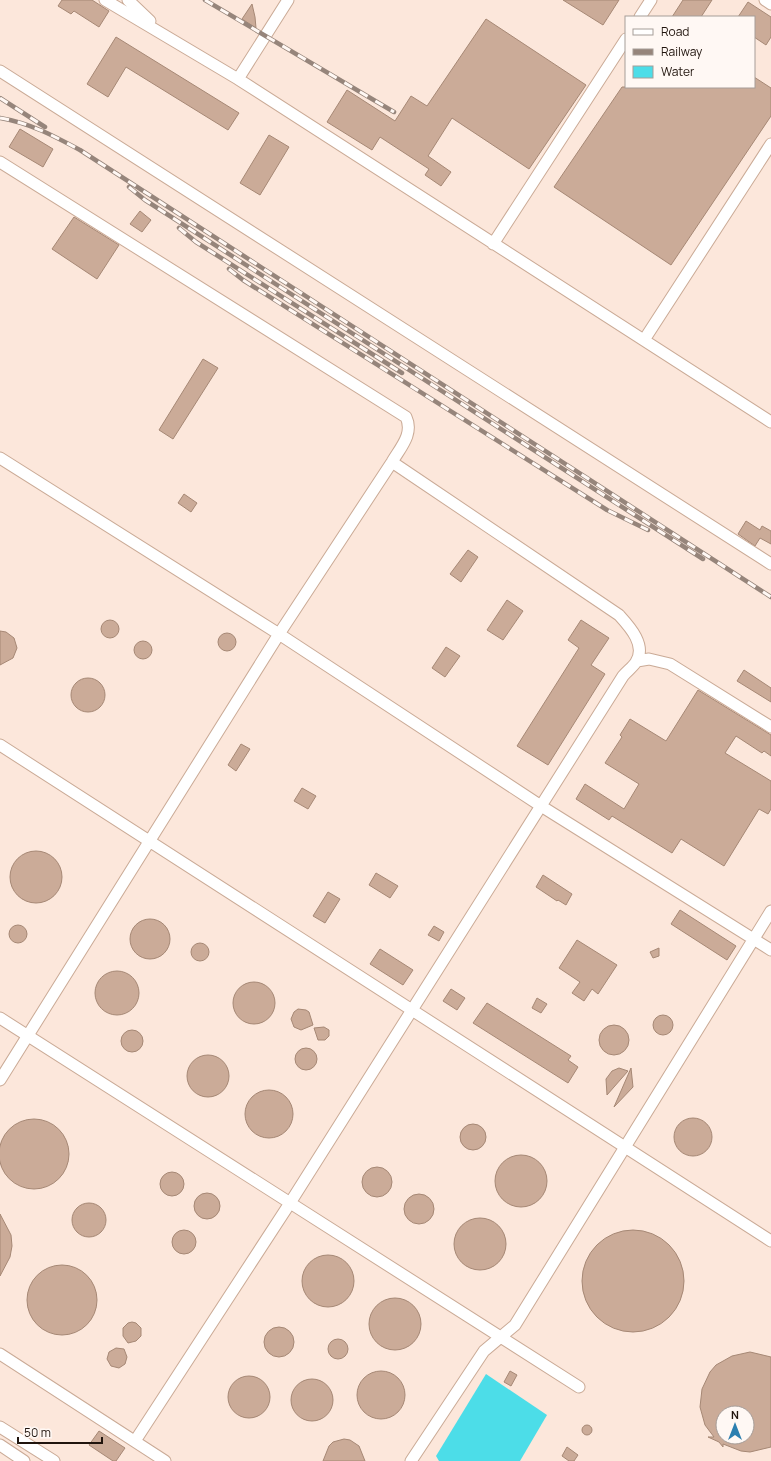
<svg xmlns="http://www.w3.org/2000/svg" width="771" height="1461" font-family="Manrope,sans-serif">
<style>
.water{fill:#4cdde8}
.building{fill:#cbab98;stroke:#a68875;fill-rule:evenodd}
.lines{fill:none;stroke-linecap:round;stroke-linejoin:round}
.minor-casing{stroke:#caaa96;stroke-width:13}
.minor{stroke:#fff;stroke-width:11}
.rail-casing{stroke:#96857b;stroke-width:4.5}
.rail{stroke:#fff8f4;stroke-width:3;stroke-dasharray:9;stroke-linecap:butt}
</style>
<rect width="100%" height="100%" fill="#fce7db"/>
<!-- water -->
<path class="water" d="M486 1374 547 1415 520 1461H439L436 1456Z"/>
<!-- building -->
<path class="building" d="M62 0H92L109 11 99 27 74 11 71 14 58 6Z
M563 0H619L603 25Z
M683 0H712L701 17H672Z
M748 2 771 17V37L766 45 754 37V17H738Z
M252 4 255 17 256 28 242 19Z
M486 19 586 85 529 169 452 118 428 156 451 172 441 186 425 175 429 169 380 137 372 150 327 122 347 90 395 121 411 96 427 106Z
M116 37 239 113 228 130 126 67 108 97 87 84Z
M754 77 771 88V116L671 265 554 187 622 87H754Z
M20 129 53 149 43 167 9 147Z
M269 135 289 147 260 195 240 183Z
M140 211 151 220 142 232 130 224Z
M74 217 119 245 97 279 52 249Z
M203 359 218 368 173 439 159 430Z
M184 494 197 503 191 512 178 503Z
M746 521 760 530 762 526 771 531V544L760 538 755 546 738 534Z
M468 550 478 557 461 582 450 574Z
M507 600 523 611 503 640 487 630Z
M581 620 609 638 591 665 605 674 548 765 517 746 579 648 568 640Z
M101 629a9 9 0 1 1 18 0a9 9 0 1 1-18 0Z
M0 631 6 632 14 638 17 648 13 658 0 665Z
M218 642a9 9 0 1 1 18 0a9 9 0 1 1-18 0Z
M134 650a9 9 0 1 1 18 0a9 9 0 1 1-18 0Z
M446 647 460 656 445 677 432 668Z
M744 670 771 688V702L737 681Z
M71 695a17 17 0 1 1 34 0a17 17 0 1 1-34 0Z
M698 690 771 735V756L764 751 762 753 736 736 725 753 771 781V809L768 814 759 809 724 866 681 839 672 853 612 816 609 820 576 799 585 784 624 809 639 784 605 763 622 737 620 735 630 719 666 741Z
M241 744 250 749 236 771 228 765Z
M302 788 316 796 308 809 294 801Z
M10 877a26 26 0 1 1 52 0a26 26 0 1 1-52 0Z
M376 873 398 886 390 898 369 885Z
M543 875 572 894 566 905 558 900 557 901 536 887Z
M328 892 340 899 325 923 313 916Z
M680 910 736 946 727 960 671 924Z
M130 939a20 20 0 1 1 40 0a20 20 0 1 1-40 0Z
M9 934a9 9 0 1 1 18 0a9 9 0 1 1-18 0Z
M434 926 444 932 439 941 428 935Z
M577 940 617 965 598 994 592 989 584 1001 572 993 580 982 559 968Z
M191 952a9 9 0 1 1 18 0a9 9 0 1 1-18 0Z
M659 948V956L653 958 650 952Z
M380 949 413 970 403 985 370 964Z
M95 993a22 22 0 1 1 44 0a22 22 0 1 1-44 0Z
M233 1003a21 21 0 1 1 42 0a21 21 0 1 1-42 0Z
M451 989 465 998 457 1010 443 1001Z
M537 998 547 1004 541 1013 532 1008Z
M487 1003 571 1056 568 1060 578 1067 568 1083 473 1023Z
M298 1009 306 1010 309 1012 313 1025 301 1030 294 1027 291 1019 294 1012Z
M653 1025a10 10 0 1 1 20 0a10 10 0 1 1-20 0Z
M599 1040a15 15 0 1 1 30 0a15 15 0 1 1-30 0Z
M324 1027 329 1030V1036L325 1040H318L314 1028Z
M121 1041a11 11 0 1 1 22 0a11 11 0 1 1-22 0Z
M295 1059a11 11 0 1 1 22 0a11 11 0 1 1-22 0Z
M187 1076a21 21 0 1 1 42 0a21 21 0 1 1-42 0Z
M619 1068 628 1071 607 1095 606 1079 612 1071Z
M631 1068 633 1087 614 1107Z
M245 1114a24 24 0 1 1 48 0a24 24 0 1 1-48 0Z
M674 1137a19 19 0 1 1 38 0a19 19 0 1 1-38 0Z
M-1 1154a35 35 0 1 1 70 0a35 35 0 1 1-70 0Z
M460 1137a13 13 0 1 1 26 0a13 13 0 1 1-26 0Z
M495 1181a26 26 0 1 1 52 0a26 26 0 1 1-52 0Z
M362 1182a15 15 0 1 1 30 0a15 15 0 1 1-30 0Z
M160 1184a12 12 0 1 1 24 0a12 12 0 1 1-24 0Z
M194 1206a13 13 0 1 1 26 0a13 13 0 1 1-26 0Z
M404 1209a15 15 0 1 1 30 0a15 15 0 1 1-30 0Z
M72 1220a17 17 0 1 1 34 0a17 17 0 1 1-34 0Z
M0 1214 11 1235 12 1246 10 1257 0 1276Z
M454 1244a26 26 0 1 1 52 0a26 26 0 1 1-52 0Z
M582 1281a51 51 0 1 1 102 0a51 51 0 1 1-102 0Z
M172 1242a12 12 0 1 1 24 0a12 12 0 1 1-24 0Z
M302 1281a26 26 0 1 1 52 0a26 26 0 1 1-52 0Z
M27 1300a35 35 0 1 1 70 0a35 35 0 1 1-70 0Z
M369 1324a26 26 0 1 1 52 0a26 26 0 1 1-52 0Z
M132 1322 136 1323 141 1328V1336L136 1341 128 1343 123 1336V1328L128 1323Z
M264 1342a15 15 0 1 1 30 0a15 15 0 1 1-30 0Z
M328 1349a10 10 0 1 1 20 0a10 10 0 1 1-20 0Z
M116 1348 124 1349 127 1357 125 1364 119 1368 111 1366 107 1359 109 1352Z
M750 1352 771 1357V1447L750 1452 741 1451 723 1444V1447L719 1442 708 1437H714L705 1425 700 1407 702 1389 710 1372 716 1365 732 1356ZM723 1413H747V1437H723Z
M510 1371 517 1375 511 1386 504 1382Z
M357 1395a24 24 0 1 1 48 0a24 24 0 1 1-48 0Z
M228 1397a21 21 0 1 1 42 0a21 21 0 1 1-42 0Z
M291 1400a21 21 0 1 1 42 0a21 21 0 1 1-42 0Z
M582 1430a5 5 0 1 1 10 0a5 5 0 1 1-10 0Z
M99 1431 125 1448 116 1461H113L89 1445Z
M344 1439 350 1440 359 1446 365 1461H323L329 1446 333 1442Z
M567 1447 578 1455 574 1461H569L562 1456Z"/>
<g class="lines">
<defs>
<path id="minor" d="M105 0 238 79 771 422
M128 0 150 21
M765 0 771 4
M640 17 651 0
M0 71 771 564
M238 79 288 0
M0 162 406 417C414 434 400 448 392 462L279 634 0 1080
M493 244 626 39
M644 340 771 144
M0 458 279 634 541 806 771 950
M637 661 649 659 670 664 771 727
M0 745 771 1241
M0 1018 579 1387
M0 1354 165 1461
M0 1427 54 1461
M135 1441 290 1203 623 676C627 671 633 667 636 662 647 645 629 626 619 615L392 462
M0 1445 24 1461
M411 1461 484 1351 515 1325 771 911"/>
</defs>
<!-- minor casing -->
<use href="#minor" class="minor-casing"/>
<!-- minor -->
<use href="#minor" class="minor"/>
<defs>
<path id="rail" d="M205 0 394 112
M0 98 45 127
M0 118C30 123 54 136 80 150L771 597
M129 187 145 200 703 559
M179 228 196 242 402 373
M229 269 243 280 607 510 648 530"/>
</defs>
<!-- rail casing -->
<use href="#rail" class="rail-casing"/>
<!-- rail -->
<use href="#rail" class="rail"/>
</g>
<!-- legend -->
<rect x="625" y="16" width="130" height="72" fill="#fff8f4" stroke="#a69d98"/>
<rect x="633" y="29" width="20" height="6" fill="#ffffff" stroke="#a69d98"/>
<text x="661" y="36" font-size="12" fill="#20140d">Road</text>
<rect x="633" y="49" width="20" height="6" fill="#96857b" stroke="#a69d98"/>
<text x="661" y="56" font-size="12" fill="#20140d">Railway</text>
<rect x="633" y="66" width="20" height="12" fill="#4cdde8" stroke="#a69d98"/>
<text x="661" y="76" font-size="12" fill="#20140d">Water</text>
<!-- north arrow -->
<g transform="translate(735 1425)"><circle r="19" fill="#fff8f4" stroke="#a69d98"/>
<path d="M0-3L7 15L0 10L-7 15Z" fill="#2c7fb0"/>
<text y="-6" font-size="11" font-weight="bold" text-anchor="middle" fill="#20140d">N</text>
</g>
<!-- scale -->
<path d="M18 1437v6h84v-6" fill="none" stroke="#20140d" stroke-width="2"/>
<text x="24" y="1437" font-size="12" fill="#20140d" stroke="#fff8f4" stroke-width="3" paint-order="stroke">50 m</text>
</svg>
